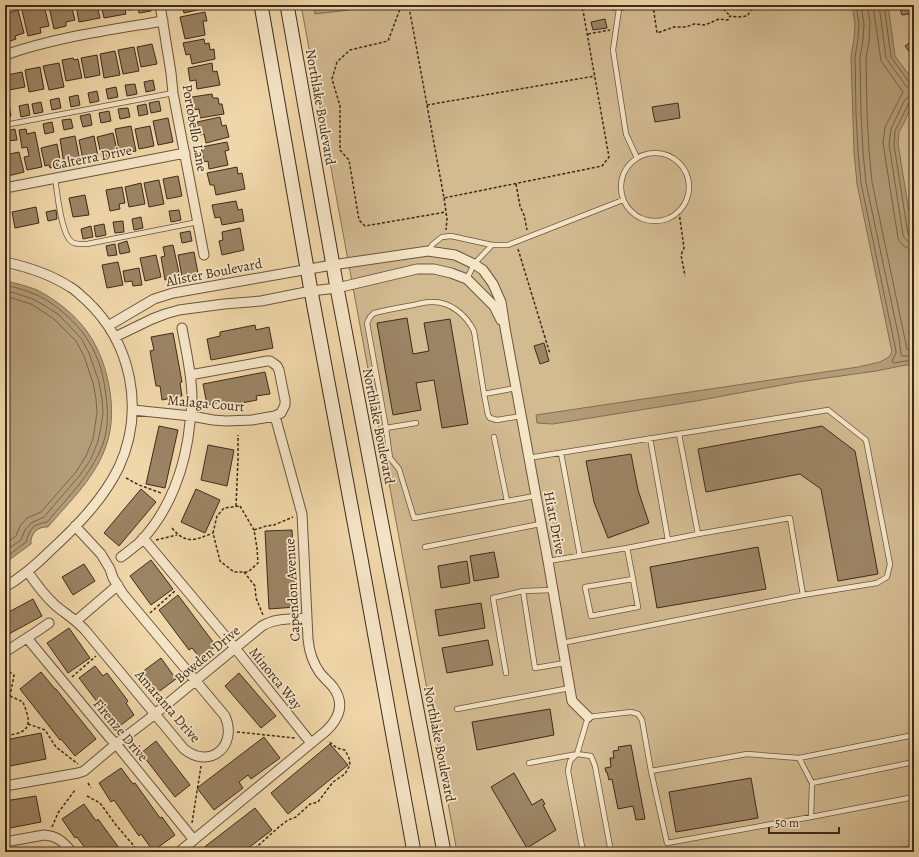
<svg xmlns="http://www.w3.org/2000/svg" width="919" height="857" font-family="Alegreya,serif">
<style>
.green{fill:#d2ba91;stroke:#887256}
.water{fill:#b39d78;stroke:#846f52}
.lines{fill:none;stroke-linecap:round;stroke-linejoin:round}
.shore{stroke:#786449;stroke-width:1}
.building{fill:#9b8464;stroke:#3e2b1a}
.service-casing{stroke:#6a563e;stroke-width:6}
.minor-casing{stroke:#6a563e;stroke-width:11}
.secondary-casing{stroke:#3e2b1a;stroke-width:15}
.path{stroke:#3e2b1a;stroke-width:1.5;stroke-dasharray:3 2;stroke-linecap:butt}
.service{stroke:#f5e5c7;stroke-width:4.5}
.minor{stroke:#f5e5c7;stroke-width:9}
.secondary{stroke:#f5e5c7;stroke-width:13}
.labels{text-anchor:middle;stroke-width:3.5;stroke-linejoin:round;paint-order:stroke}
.street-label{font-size:14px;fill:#3e2b1a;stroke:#f5e5c7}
</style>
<rect width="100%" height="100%" fill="#f0d7a9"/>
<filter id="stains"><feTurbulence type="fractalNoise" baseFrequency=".005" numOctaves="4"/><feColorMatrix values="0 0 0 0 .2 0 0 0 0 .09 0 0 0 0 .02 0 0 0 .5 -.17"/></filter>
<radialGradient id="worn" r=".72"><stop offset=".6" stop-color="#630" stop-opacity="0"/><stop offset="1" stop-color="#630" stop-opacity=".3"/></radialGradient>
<!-- green -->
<path class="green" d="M301 5H914V845L874 852H457Z"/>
<!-- water -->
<path class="water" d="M313 5H364L349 10 315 14Z
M852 5H888L895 56 912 79 914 84V100L904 123 899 132 898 144 913 236 914 238V365H906L876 371 798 382 696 401 553 424 537 423 536 415 858 367 880 362 889 357 892 352 857 184 854 152 851 57 854 39 855 24Z
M5 281C16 283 27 286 37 290 55 299 77 316 88 333 108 361 118 410 107 443 97 476 70 501 48 527 38 526 30 534 31 544L5 563Z"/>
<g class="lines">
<!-- shore -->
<path class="shore" d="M856 5 859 24 858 39 855 57 856 113 858 152 861 183 896 351V353L892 361 894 363 905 361H914
M861 5 864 24 863 40 860 58 861 113 863 152 866 183 899 338 901 355 903 356H914
M867 5 870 23 869 41 866 58 867 113 869 151 872 182 907 349 908 350H914
M873 5 881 61 903 92 885 127 883 143 898 238C901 245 906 249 914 249
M879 5 886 58 906 86 910 89H914
M884 5 891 57 909 82 914 84
M914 95 908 97 904 101 891 129 889 144 903 235C905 240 909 243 914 243
M914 100 911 101 909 103 895 131 894 145 908 234 910 237 914 238
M5 285C15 287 25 290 34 294 51 300 75 321 85 336 96 351 103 371 105 389 108 407 109 427 103 444 91 475 68 497 47 522L42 523 34 526 29 533 26 542 5 558
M5 290 33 299 45 306 58 314 81 338 89 353 99 382 102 399 103 413 101 427 98 441 91 459 80 475 44 517 31 523 25 530 21 540 5 551
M5 296 31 304 42 311 54 319 76 341 84 356 93 383 96 399 97 412 95 426 93 439 86 456 76 472 41 512 27 518 20 526 16 536 5 544"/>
</g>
<!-- building -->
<path class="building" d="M24 5H44L49 26 40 28 41 33 28 36 21 6Z
M57 5H71L75 20 66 22V26L54 29 49 7Z
M76 5H97L100 18 79 22Z
M101 5H124L126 14 104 18Z
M127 5H150L151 11 139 13 138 9 128 10Z
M182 5H206V8L184 13Z
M899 5H914V13L902 15Z
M18 10 24 33 15 36 16 39 5 43V19L10 18 8 13Z
M205 12 207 21H203L205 35 185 39 180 17Z
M605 19 607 28 593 30 591 22Z
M204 39 205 44 209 43 210 50 214 49 215 59 192 64 190 54 186 55 183 43Z
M914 40V58L905 46Z
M152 44 157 64 141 67 137 47Z
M134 47 139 71 123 74 118 50Z
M115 51 120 75 104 78 100 54Z
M97 55 100 75 85 78 81 58Z
M73 58 74 60 78 59 82 78 66 81 62 60Z
M59 63 64 87 49 90 43 66Z
M212 63 213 72 217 71 220 85 197 89 196 80 190 81 188 68Z
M40 67 44 89 29 92 25 70Z
M22 72 25 87 9 90 7 75Z
M153 80 155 90 146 92 144 82Z
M135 84 137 94 127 96 125 85Z
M116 87 118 97 108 99 106 89Z
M97 91 99 101 90 103 88 93Z
M212 94 213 98H218L219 104H222L224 114 200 118 199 109 194 110 192 97Z
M78 95 80 105 71 107 69 97Z
M59 98 61 108 52 110 50 100Z
M8 99 11 116 5 117V100Z
M159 101 161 111 151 113 149 103Z
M41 102 43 112 34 114 32 104Z
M678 103 680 118 655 122 652 107Z
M28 104 30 115 21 117 19 106Z
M146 104 148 114 139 116 137 106Z
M128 108 130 117 120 119 118 109Z
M109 111 111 121 101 123 99 113Z
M90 114 92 125 83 127 80 116Z
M220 117 222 126 226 125 229 137 206 143 204 134 200 135 197 122Z
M168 118 173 142 158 145 153 121Z
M71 119 73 128 64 130 62 120Z
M52 122 54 132 45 134 43 124Z
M131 126 136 151 120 154 115 129Z
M150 126 154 146 139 149 135 129Z
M15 129 17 140 8 141 6 131Z
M26 129 27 134 35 132 42 167 27 170 24 157 29 156 27 147 22 148 19 130Z
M113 133 118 154 102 158 97 137Z
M75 136 80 161 64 164 60 139Z
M94 136 98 157 83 160 79 140Z
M227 142 229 150 225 151 228 165 209 169 208 161 204 162 201 147Z
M57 144 61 165 50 168 49 165 45 166 41 148Z
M19 152 24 172 8 176 5 161V155Z
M237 167 238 174 242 173 245 189 216 195 214 185H210L207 173Z
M178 176 182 196 167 199 163 179Z
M159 180 164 204 149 207 144 183Z
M141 183 145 204 129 207 125 187Z
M122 187 125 203 119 204 120 209 110 211 106 190Z
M85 195 89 215 73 217 69 198Z
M236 201 238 210 242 209 244 221 222 225 220 217 215 218 212 205Z
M36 207 39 223 15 228 12 212Z
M56 210 57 219 48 221 46 212Z
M179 210 181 220 171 222 169 211Z
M141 217 143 228 134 230 132 219Z
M123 221 124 232 115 233 113 222Z
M104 224 106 235 96 237 94 226Z
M91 226 93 237 83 239 81 229Z
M240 228 244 250 222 255 219 241 223 240 222 232Z
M190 231 192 241 182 243 180 233Z
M127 241 130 252 120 254 118 244Z
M115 244 117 255 108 256 106 246Z
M173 245 180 277 165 280 161 257 165 256 163 247Z
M194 252 198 273 182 276 178 255Z
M156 255 161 277 145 281 140 258Z
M118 262 123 285 107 288 102 265Z
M139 268 142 285 133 286 132 281 125 282 123 271Z
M407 318 413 354 429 351 424 323 450 319 468 424 442 428 434 380 416 383 421 410 393 415 377 323Z
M255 325 256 330 269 327 273 348 211 360 207 339 220 336V332Z
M173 333 182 382 180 383 182 396 162 400 160 386H156L150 351 154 350 151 337Z
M544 343 549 361 540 364 534 346Z
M265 372 270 394 256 396 257 400 222 407 221 402 207 405 203 384Z
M159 426 178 430 165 488 146 484Z
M822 426 855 451 878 574 838 581 821 489 800 474 706 492 698 449Z
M208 445 234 450 227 486 201 480Z
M631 454 638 490 649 523 608 538 594 502 586 461Z
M141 489 156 502 119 546 104 533Z
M196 489 220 500 205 533 181 522Z
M292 530 296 607 269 609 265 531Z
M758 547 766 589 657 608 650 567Z
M494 552 499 577 474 581 470 556Z
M151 560 173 589 151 605 130 576Z
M467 561 470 583 441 588 438 566Z
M84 564 95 581 73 595 62 577Z
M178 595 216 646 200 658 192 648 189 650 159 610Z
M33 599 42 616 5 636V614Z
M481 603 485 628 439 636 435 610Z
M69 628 90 658 68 673 47 643Z
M488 640 493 665 447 673 442 648Z
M161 658 176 679 157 693 142 672Z
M95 666 103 676 107 673 128 701 126 703 134 715 117 728 79 678Z
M41 672 55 689H56L96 739 75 756 61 739 60 740 20 689Z
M239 673 276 716 261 728 225 686Z
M550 709 554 735 477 750 472 722Z
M41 733 46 759 10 766 5 740Z
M264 737 280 758 251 779 248 775 239 782 243 788 214 810 197 788Z
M156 741 190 785 175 797 141 753Z
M330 744 348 765 288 814 271 793Z
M631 745 645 819 636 820 633 806 618 809 612 779 609 780 607 772H606L605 768 611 767 610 758H614L613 751 619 750 618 747Z
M121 768 133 784 135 783 160 818 162 817 175 835 153 851 141 834 139 836 114 800 111 802 99 783Z
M514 773 532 805 542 799 545 804 543 805 556 830 527 848 491 787Z
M751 778 758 818 676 832 669 792Z
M36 796 41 822 5 829V801Z
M84 804 96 821 98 819 122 852H88L77 837 75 838 62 819Z
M255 808 272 830 243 852H198Z"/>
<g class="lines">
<defs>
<path id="service" d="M605 5 619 9 628 5
M619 9 613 50 626 134 637 158
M5 125 173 93
M621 187a34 34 0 1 1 68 0a34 34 0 1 1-68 0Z
M55 178C57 191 61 235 72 242 77 245 82 244 87 244L198 222
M428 251 433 244 442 237 451 236 492 245H508L623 200
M467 279 474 264 492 245
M484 394 488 415 490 418 497 420 521 416
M416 423 386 428 367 323 370 317 374 313C386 310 397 308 408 306 416 305 425 301 433 302 451 302 466 315 474 331L484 394 516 388
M386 428 390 458 399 469 414 518 535 496
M494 437 507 501
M650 438 668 540
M561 453 580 556
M528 458 828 410 866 440 890 564 887 577 877 583 803 595 790 518 698 534 679 434
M425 547 540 524
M627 548 698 534
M548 561 627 548 633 579 585 587 591 616 638 607 633 579
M553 590 523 591 535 668 565 663
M562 643 803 595
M506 673 493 598 523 591
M457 709 570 688
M799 758 812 783 811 817
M529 763 577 754 588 717 631 712 638 714 642 720 651 771 667 843 811 817 914 797
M651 771 747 754 799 758 914 735
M812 783 914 762
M583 852 568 771 570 761 577 754 591 756 595 766 611 852"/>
<path id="minor" d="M160 5 171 73 173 93 204 255
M5 55C56 37 110 30 163 21
M5 188 185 153
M5 262C28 267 50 274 70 287 76 290 81 296 86 300 132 343 145 410 119 467 103 500 76 527 50 551 36 565 22 577 5 587
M108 326 154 299 173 293 332 265 428 251 455 255 474 264 483 270 493 284 501 302 505 328 548 561 572 701 588 717
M115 337 152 319 165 314 179 310 224 304 261 301 311 291 337 288 417 269H434L451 273 467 279 494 306 501 320
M133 410 191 416 213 420 226 421 252 420 275 416 281 413 285 405V400L279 370 277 366 273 363 270 361H267L190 375
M143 538 235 648 311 743
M121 557C127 553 132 548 138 544 170 512 186 466 190 422 191 414 192 406 192 398 192 375 186 351 182 328
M28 572C36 584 45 596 56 606 66 614 76 620 85 630L184 749C210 770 238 746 225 716L123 594 113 578 110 569 101 554 75 526
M76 621 118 585
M27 638 109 737 116 744 194 840
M5 652 36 632 49 623
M5 786 78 773 84 771 116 744 150 718 262 626C275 618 291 619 307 618
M5 842 44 835C58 836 63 842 72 852
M179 852 326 731C340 718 345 703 333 687 329 682 324 678 320 673 313 663 309 651 308 639L303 534 302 514 275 416"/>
<path id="secondary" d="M261 5 311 291 361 559 414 852
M287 5 337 288 444 852"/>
</defs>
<!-- service casing -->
<use href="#service" class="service-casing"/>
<!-- minor casing -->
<use href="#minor" class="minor-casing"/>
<!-- secondary casing -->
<use href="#secondary" class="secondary-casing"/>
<!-- path -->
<path class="path" d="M424 5 409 7 444 198 602 166 609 157 582 5
M653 5 657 33 674 27H686L694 24 705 25 719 19 728 20 730 16 738 17 747 16 752 9 753 5
M720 5 730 16
M409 7 400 9 388 41 350 50 337 62 332 79 340 106V150L349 160 359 220 365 226 446 212
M588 34 610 30
M427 105 595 76
M516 184 520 206 524 215 527 230
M444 198 447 219 446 230
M679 212 684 248 681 255 685 276
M518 249 550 354
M126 478 139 485 161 493
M236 506 238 459V435
M240 506 254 530 257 548 258 563 248 572H234L220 561 213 533 217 516 224 508Z
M172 528C186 545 195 540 213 533
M254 530 266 526 274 525 293 517
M156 540 177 535
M244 572 255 586 256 598 263 615
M150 613 176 590
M5 669 14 675 10 696
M72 677 96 656
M5 697 10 696 23 702C26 711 34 726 21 732 17 734 10 735 5 736
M28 724 45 730 56 747 78 764
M237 732 295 738
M88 783 91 788
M87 796 100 803 116 825 134 846 136 852
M192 823 201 766
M52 827 58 813 75 790
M251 852 280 826 288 820 296 817 310 804 318 802 333 782 345 774 350 765 349 758 345 750 337 748 328 741"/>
<!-- service -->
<use href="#service" class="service"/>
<!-- minor -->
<use href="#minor" class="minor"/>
<!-- secondary -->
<use href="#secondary" class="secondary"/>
</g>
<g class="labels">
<!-- street labels -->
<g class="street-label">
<text transform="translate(321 107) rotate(80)" y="5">Northlake Boulevard</text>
<text transform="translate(195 128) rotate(80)" y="5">Portobello Lane</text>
<text transform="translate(92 157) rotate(-11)" y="5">Calterra Drive</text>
<text transform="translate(214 272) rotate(-11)" y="5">Alister Boulevard</text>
<text transform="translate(206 403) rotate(5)" y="5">Malaga Court</text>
<text transform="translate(379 426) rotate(79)" y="5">Northlake Boulevard</text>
<text transform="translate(555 523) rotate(79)" y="5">Hiatt Drive</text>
<text transform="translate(292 590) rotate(-93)" y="5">Capendon Avenue</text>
<text transform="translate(207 654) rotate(-40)" y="5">Bowden Drive</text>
<text transform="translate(276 678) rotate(51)" y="5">Minorca Way</text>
<text transform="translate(168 706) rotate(49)" y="5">Amaranta Drive</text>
<text transform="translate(121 730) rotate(50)" y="5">Firenze Drive</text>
<text transform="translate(440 744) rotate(79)" y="5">Northlake Boulevard</text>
</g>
</g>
<!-- margin -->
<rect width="919" height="857" fill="none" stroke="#f0d7a9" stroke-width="20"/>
<rect x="6" y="6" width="907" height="845" fill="none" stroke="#3e2b1a" stroke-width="2"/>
<rect x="10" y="10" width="899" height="837" fill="none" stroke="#3e2b1a"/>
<!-- scale -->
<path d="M769 827v6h70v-6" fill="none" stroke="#3e2b1a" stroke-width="2"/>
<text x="775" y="827" font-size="12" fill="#3e2b1a" stroke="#f5e5c7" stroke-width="3" paint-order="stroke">50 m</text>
<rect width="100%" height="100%" filter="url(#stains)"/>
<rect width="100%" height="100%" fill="url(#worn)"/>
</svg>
